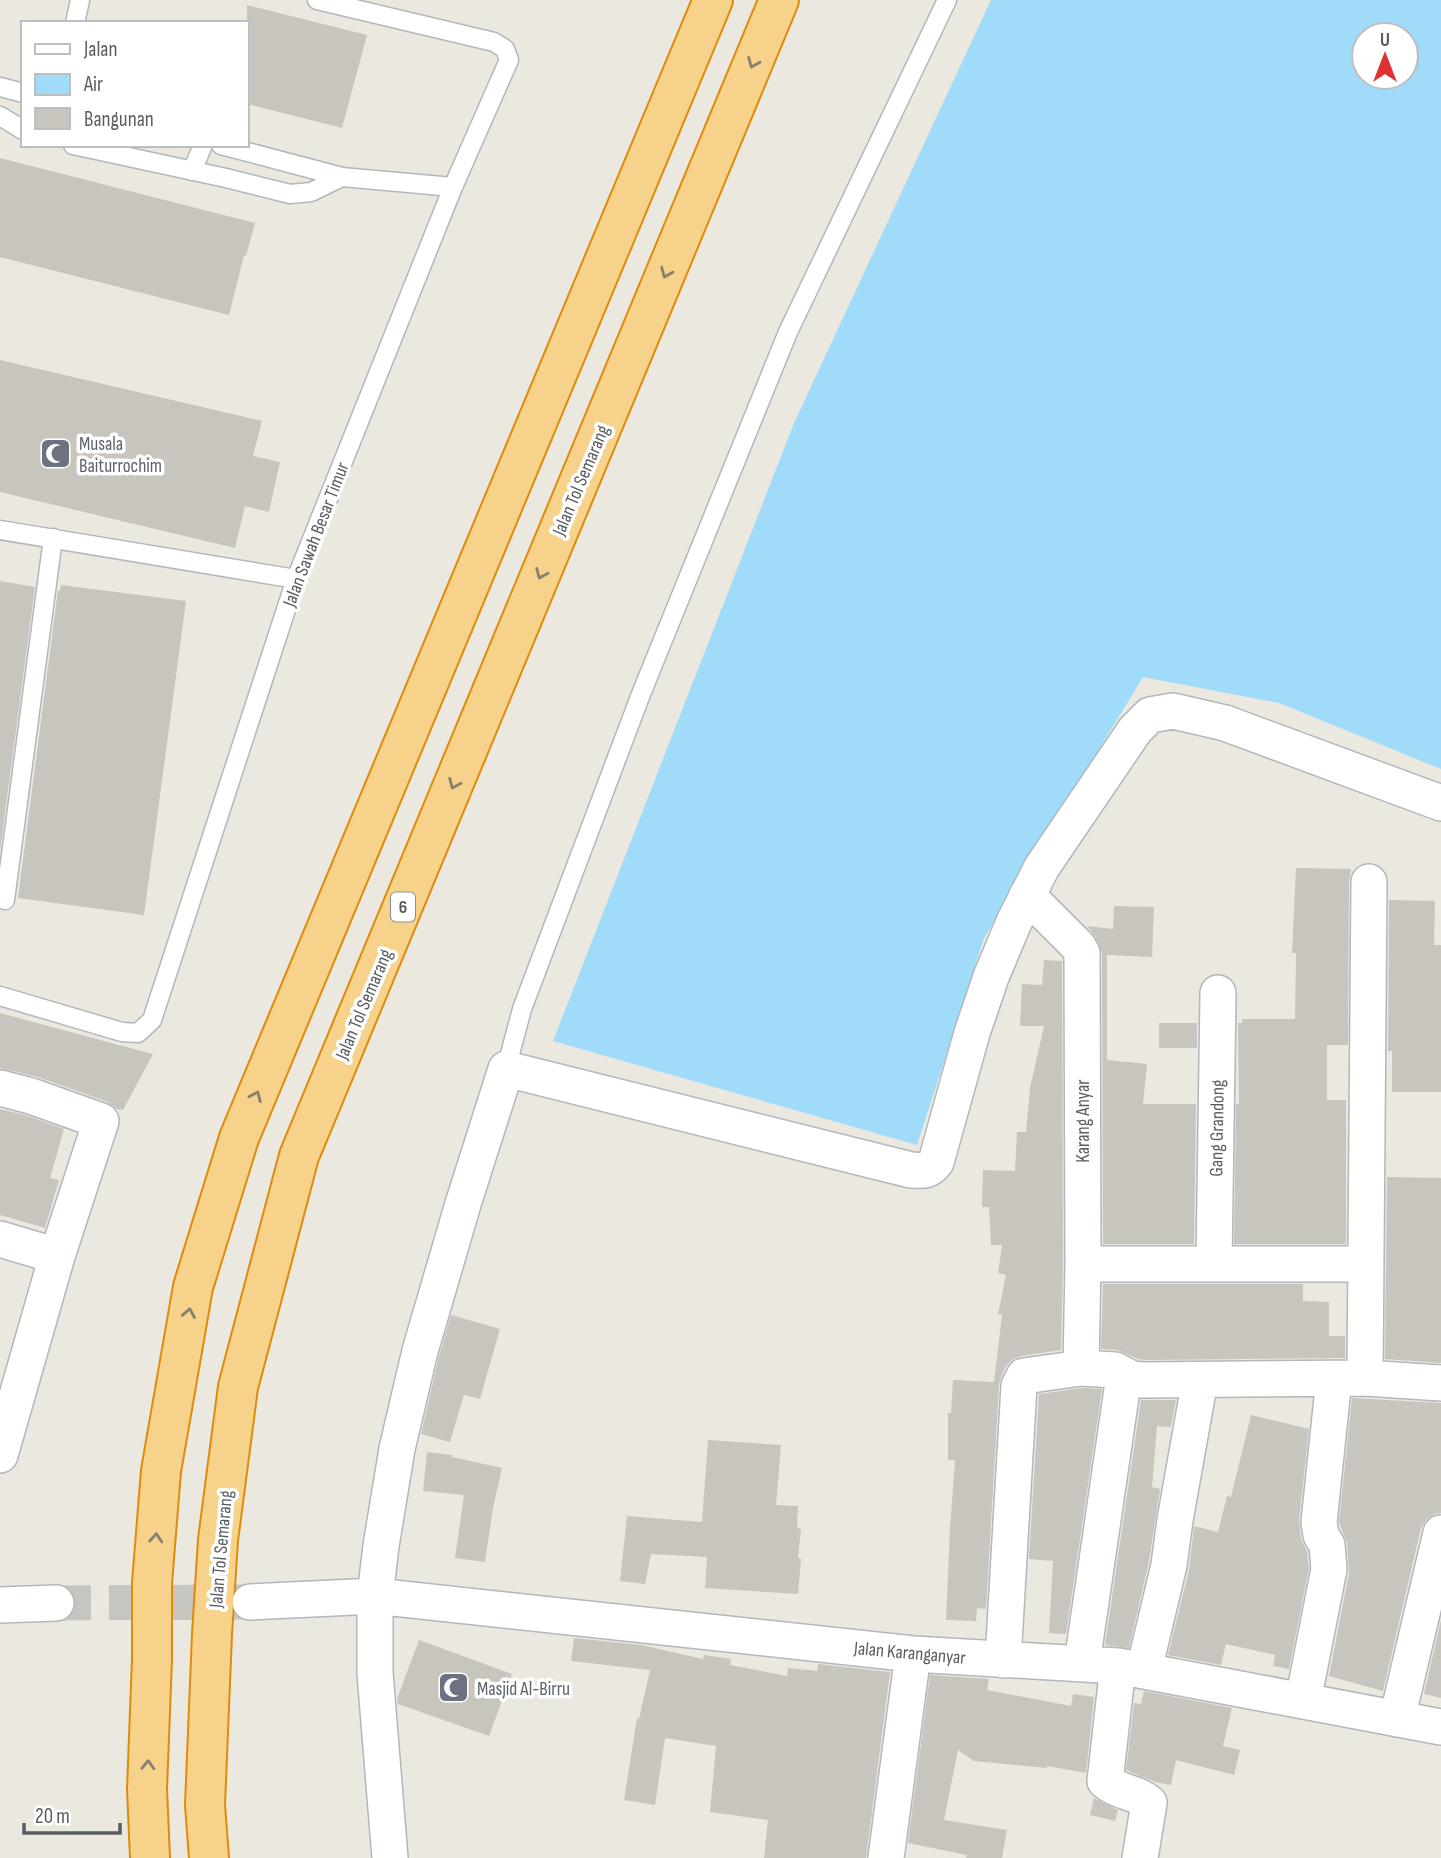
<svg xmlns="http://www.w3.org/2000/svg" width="1441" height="1858" font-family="'Sofia Sans Condensed',sans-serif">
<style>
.water{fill:#a1dbfa;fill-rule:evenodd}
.building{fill:#c8c5bf}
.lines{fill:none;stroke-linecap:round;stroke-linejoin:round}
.minor-tunnel{stroke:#c6c5c0;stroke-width:35;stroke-dasharray:35 18;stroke-linecap:butt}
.service-casing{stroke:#b3b6ba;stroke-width:21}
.minor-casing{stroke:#b3b6ba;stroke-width:38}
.motorway-casing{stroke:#df8b0c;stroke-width:42}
.service{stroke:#fff;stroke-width:18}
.minor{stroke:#fff;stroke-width:35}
.motorway{stroke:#f7d28b;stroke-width:38}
.oneway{stroke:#88806d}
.labels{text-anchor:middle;stroke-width:7;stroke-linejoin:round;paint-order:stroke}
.shield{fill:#fff;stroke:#8b8e90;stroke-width:2}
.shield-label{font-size:18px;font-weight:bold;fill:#595d60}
.worship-label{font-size:19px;fill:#5b616d;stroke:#fff;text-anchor:start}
.street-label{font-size:19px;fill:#595d60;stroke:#fff}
</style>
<rect width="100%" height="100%" fill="#ebe8e0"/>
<!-- water -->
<path class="water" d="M991 0H1441V769L1279 703 1143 677 984 938 917 1145 553 1041 794 423ZM1364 35H1406V77H1364Z"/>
<!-- building -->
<path class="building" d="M247 5 367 35 342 128 247 104Z
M0 158 255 223 246 256H244L229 315 0 257Z
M0 360 262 421 253 456 280 462 269 512 245 506 235 548 0 492Z
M0 581 35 587 0 851Z
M61 585 186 601 144 915 18 898 58 590 60 591Z
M1296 868 1351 869 1349 882 1348 1045H1327V1100H1346V1244H1234L1236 1104H1239L1238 1023H1242V1019H1295L1296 953H1292Z
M1389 900 1435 901 1434 945H1441V1092H1392V1051H1388Z
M1114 906 1154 907 1152 957 1107 955V1060L1147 1064 1143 1104H1196L1194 1244H1103L1102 953 1095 936 1087 926 1113 929Z
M1044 960 1062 961 1063 1264 1061 1350 1021 1356 1013 1359 1006 1366 1001 1377 999 1385 986 1609 977 1608 976 1621 946 1620 950 1529 955 1460H948V1413H951L953 1380 994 1382 1002 1315 998 1314 1006 1275 998 1273 1002 1245H991L989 1207H982L983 1170 1015 1171 1017 1132H1026L1030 1088 1044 1026H1020L1022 984 1042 985Z
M0 1013 115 1044 153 1054 123 1110 117 1109 108 1102 38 1077 0 1068Z
M1159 1023H1197V1048H1159Z
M0 1109 25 1115 64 1129 50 1178 59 1180 45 1228 0 1215Z
M1387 1177 1441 1178V1363L1385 1359Z
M1103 1284H1303V1301L1329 1302V1336H1345V1358L1144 1360 1138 1359 1117 1350 1101 1349Z
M451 1315 500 1329 480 1399 464 1395 450 1442 421 1434 439 1356Z
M1082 1388 1102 1389 1066 1634 1049 1633 1053 1561 1029 1559 1039 1394Z
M1352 1398 1441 1403V1513L1435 1514 1427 1519 1421 1528 1383 1691 1329 1676 1349 1573 1347 1543 1339 1522Z
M1141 1400H1176L1171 1427 1157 1426 1152 1487 1160 1489 1149 1561 1129 1648 1105 1645Z
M1251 1415 1309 1429 1299 1520 1301 1539 1307 1551 1309 1568 1289 1669 1273 1666 1275 1655 1226 1644 1221 1665 1168 1655 1189 1570 1194 1526 1218 1532 1227 1496 1231 1497Z
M708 1440 781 1445 776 1505 798 1506 797 1528 801 1529 798 1558 801 1559 798 1594 705 1588 707 1557 651 1554 645 1584 620 1581 627 1516 702 1522Z
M427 1452 452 1455V1457L502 1468 493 1508 485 1562 455 1558 464 1495 423 1491Z
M1441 1620V1698L1424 1694Z
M574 1638 641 1645 703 1659 704 1655 731 1659 730 1665 787 1676 788 1668 817 1671 818 1664 890 1672 866 1858H764L768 1820 710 1812 716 1746 665 1738 655 1805 624 1800 637 1718 639 1719 650 1670 571 1661Z
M419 1640 512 1674 489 1736 398 1704 397 1699Z
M930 1675 989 1679 987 1690 1071 1706 1073 1694 1094 1697 1086 1773 1047 1766V1768L974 1761 958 1750 944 1820 1007 1830 1002 1858H966L967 1855 908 1843Z
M1144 1691 1232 1708 1223 1746 1240 1750 1234 1775 1176 1760 1171 1785 1155 1782 1126 1770 1134 1703 1141 1704Z
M1094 1798 1118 1810 1115 1821 1090 1815Z"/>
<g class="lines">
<!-- minor-tunnel -->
<path class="minor-tunnel" d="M56 1603 243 1602"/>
<defs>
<path id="service" d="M75 23 80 0
M0 87 23 93
M0 116 23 130
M73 145 226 178 290 194 311 192 342 177
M221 145 342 177 453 187
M192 171 203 145
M0 530 296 579
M5 900 53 538
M0 996 122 1032 138 1033 152 1020 296 579 453 187 509 60 505 49 494 42 317 0
M506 1069 522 1009 641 694 788 332 947 0"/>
<path id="minor" d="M1027 895 1078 946 1082 953 1083 1264 1081 1368
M0 1088 31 1096 101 1121 57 1256 0 1455
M0 1239 57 1256
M1083 1264H1365
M1214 1264 1218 993
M1365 1378 1369 882
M250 1602 375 1596 913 1654 1118 1666 1441 1727
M0 1605 56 1603
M1003 1660 1019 1386 1024 1376 1081 1368 1115 1370 1132 1379 1143 1380 1365 1378 1441 1383
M1082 1663 1124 1376
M1118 1666 1105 1781C1117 1792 1137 1792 1149 1803L1140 1858
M1144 1670 1169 1565 1175 1520 1200 1380
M1303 1701 1329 1569 1327 1545 1321 1535 1319 1522 1334 1379
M1397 1719 1441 1533
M390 1858 375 1673V1596L381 1546 397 1449 420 1351 463 1204 506 1069 911 1170C923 1171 929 1171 936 1162L972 1033 991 977 1014 922 1042 867 1135 730 1150 715 1173 711 1225 723 1441 803
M886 1858 913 1654"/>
<path id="motorway" d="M150 1858 147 1789 152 1659V1583L161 1471 193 1287 239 1138 713 0
M209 1858 205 1805 212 1634 218 1540 238 1387 299 1156 779 0"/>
</defs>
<!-- service casing -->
<use href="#service" class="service-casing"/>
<!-- minor casing -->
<use href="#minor" class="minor-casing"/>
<!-- motorway casing -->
<use href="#motorway" class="motorway-casing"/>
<!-- service -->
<use href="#service" class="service"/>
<!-- minor -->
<use href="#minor" class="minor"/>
<!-- motorway -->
<use href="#motorway" class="motorway"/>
</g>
<!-- one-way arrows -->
<defs><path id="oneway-chevron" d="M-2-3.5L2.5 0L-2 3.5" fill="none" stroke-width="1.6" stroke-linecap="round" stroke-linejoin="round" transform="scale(1.75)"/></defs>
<g class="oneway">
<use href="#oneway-chevron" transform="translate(753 63) rotate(113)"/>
<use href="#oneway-chevron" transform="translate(666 273) rotate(113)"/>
<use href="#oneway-chevron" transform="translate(541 574) rotate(113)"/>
<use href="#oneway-chevron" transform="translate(454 784) rotate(113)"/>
<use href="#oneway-chevron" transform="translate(256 1096) rotate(-67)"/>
<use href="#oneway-chevron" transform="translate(189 1313) rotate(-80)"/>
<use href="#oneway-chevron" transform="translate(156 1538) rotate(-86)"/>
<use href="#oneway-chevron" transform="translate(148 1765) rotate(-88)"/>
</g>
<!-- icons -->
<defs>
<symbol id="mosque-square" viewBox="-11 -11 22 22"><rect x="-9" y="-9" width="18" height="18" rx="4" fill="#6b7280" stroke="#fff"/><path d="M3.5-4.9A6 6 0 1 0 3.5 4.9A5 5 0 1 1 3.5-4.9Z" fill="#fff"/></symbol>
</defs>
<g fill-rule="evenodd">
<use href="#mosque-square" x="38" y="436" width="35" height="35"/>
<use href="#mosque-square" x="436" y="1670" width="35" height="35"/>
</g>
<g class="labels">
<!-- shield labels -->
<rect class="shield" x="391" y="892.5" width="24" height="29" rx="5"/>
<g class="shield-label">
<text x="403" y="913">6</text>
</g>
<!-- worship labels -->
<g class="worship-label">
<text x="79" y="450">Musala<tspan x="79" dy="22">Baiturrochim</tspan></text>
<text x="477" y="1695">Masjid Al-Birru</text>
</g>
<!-- street labels -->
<g class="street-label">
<text transform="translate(580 480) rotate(-67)" y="7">Jalan Tol Semarang</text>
<text transform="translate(315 534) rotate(-69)" y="7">Jalan Sawah Besar Timur</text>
<text transform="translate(363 1004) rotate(-67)" y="7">Jalan Tol Semarang</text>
<text transform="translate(1082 1121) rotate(-90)" y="7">Karang Anyar</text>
<text transform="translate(1216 1128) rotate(-89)" y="7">Gang Grandong</text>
<text transform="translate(220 1549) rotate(-85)" y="7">Jalan Tol Semarang</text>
<text transform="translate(910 1652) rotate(5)" y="7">Jalan Karanganyar</text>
</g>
</g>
<!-- legend -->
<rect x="21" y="21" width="228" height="126" fill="#ffffff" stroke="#bdbebf" stroke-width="2"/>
<rect x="35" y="44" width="35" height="10" fill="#ffffff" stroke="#bdbebf" stroke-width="2"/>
<text x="84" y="56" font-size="21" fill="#595d60">Jalan</text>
<rect x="35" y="74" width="35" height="21" fill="#a1dbfa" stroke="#bdbebf" stroke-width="2"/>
<text x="84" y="91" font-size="21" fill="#595d60">Air</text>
<rect x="35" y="108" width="35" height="21" fill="#c8c5bf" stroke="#bdbebf" stroke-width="2"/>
<text x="84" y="126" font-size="21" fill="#595d60">Bangunan</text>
<!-- north arrow -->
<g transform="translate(1385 56)"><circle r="33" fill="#ffffff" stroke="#bdbebf" stroke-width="2"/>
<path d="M0-5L12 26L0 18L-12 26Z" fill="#df3233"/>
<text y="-10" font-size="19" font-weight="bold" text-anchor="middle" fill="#595d60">U</text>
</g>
<!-- scale -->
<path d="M24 1823v10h96v-10" fill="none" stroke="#595d60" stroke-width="3.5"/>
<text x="35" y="1823" font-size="21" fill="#595d60" stroke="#ffffff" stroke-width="5" paint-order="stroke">20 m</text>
</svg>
